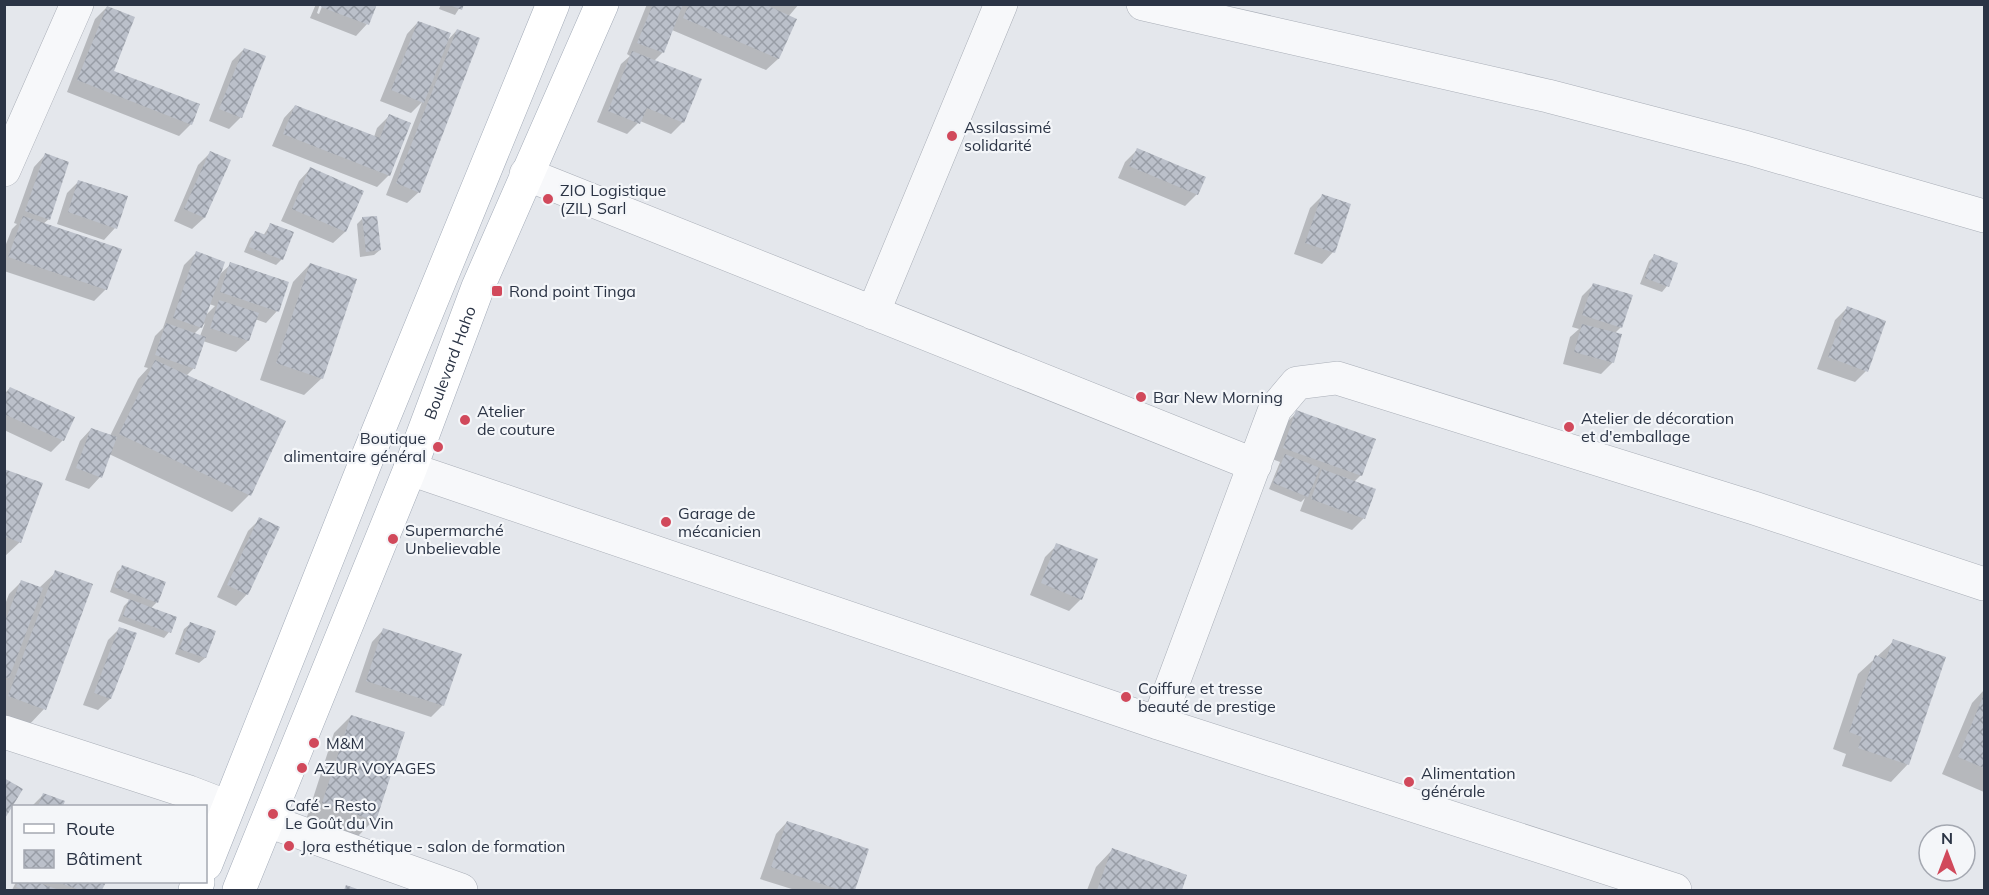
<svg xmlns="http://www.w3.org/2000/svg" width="1989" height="895" font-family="Mulish,sans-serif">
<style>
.shadow{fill:#0003;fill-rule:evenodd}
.building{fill:url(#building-cross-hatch)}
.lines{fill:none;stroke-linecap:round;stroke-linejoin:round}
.minor-casing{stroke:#a9aeb7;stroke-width:34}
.major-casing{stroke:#a3abb8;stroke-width:34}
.minor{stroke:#f7f8fa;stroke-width:33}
.major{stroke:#fff;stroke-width:33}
.poi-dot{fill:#d1495b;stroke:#f4f6f9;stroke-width:2}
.labels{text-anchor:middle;stroke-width:4.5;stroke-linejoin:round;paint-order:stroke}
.poi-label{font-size:16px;fill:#2b3445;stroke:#f4f6f9;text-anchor:start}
.street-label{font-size:16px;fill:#2b3445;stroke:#f4f6f9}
</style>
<defs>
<pattern id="building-cross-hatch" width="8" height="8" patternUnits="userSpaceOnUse" patternTransform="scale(1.5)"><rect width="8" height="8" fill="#bbc0ca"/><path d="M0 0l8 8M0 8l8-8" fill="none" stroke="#989da6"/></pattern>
</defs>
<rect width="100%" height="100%" fill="#e4e7ec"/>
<!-- shadow -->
<path class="shadow" d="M316 4H320L317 13 319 14 323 4 367 24 356 36 310 18Z
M441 4H462L455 15 439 9Z
M647 4H799L788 17 778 59 766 70 672 30 663 52 654 61 683 122 671 134 640 121 627 134 597 122 621 64 630 56 627 54Z
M107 7 112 72 191 124 179 136 67 92 95 19Z
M418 22 446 42 457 30 419 192 407 203 386 195 422 102 411 113 380 101 407 34Z
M244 49 241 117 229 129 209 121 232 61Z
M295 106 374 137 377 128 389 116V175L377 187 272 146 284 118Z
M1137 150 1197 194 1185 206 1118 178 1125 162Z
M210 153 229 161 204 218 192 229 174 221 198 165Z
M45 155 49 219 43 224 106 289 94 301 4 271V249L12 229 17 224 14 223 34 167Z
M310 169 362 192 345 232 333 243 281 221 299 181Z
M79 181 115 228 104 240 57 224 67 193Z
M1322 196 1333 252 1322 264 1294 254 1310 208Z
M362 219 380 250 374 255 360 257 357 224Z
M270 225 282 259 276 265 244 252 250 238 255 233 263 236Z
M196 253 218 276 231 264 277 311 266 323 255 319 248 341 236 352 203 341 194 368 186 376 249 495 232 512 109 454 100 477 89 489 65 480 80 441 91 429 110 436 138 379 148 368 144 367 155 336 163 328 184 265ZM209 304 215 306 204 317ZM205 323 200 336 194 334Z
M1654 256 1667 286 1662 292 1640 284 1649 261Z
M310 264 322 378 304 395 260 380 293 282Z
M1594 284 1621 327 1614 334 1613 362 1601 374 1563 364 1570 337 1579 329 1572 327 1582 296Z
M1847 308 1866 371 1855 382 1817 369 1835 320Z
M10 388 63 440 51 452 4 430V394Z
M1297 412 1361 475 1354 482 1364 518 1352 530 1300 511 1305 498 1301 502 1269 489 1280 462 1272 459 1285 424Z
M4 470 20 542 4 557Z
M260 519 247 594 236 606 217 597 248 531Z
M1057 545 1081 599 1069 611 1030 595 1045 557Z
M123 567 157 602 150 609 169 632 164 638 118 621 124 606 130 600 110 592 117 572Z
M56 572 91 585 44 709 27 727 4 718V607L9 594 21 582 39 588Z
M190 624 214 632 205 658 199 663 175 654 184 629Z
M120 628 110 699 98 710 83 705 108 640Z
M383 630 460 655 442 706 431 717 355 692 372 642Z
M1894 641 1908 764 1891 782 1842 766 1846 754 1833 749 1858 674Z
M1984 690V792L1942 774 1972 703Z
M351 716 374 820 357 837 306 820 334 733Z
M44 794 63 802 61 806H32Z
M787 822 867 850 853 890H795L760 879 776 834Z
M1113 849 1185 876 1180 890H1087L1096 867Z
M16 882H32L39 884 40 882H104L101 890H9H12Z"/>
<!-- building -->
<path class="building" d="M322 4H377L369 25 321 7Z
M447 4H464L462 10Z
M653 4H683L664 53 637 43Z
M689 4H764L797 19 779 59 683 18Z
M107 6 135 17 114 71 200 104 192 125 77 80Z
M418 21 451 33 424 103 391 90Z
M457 29 480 38 420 193 396 183Z
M244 48 266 56 242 118 219 109Z
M632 51 702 79 684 123 647 108 640 124 608 111Z
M295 105 380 138 389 114 411 123 390 176 283 134Z
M1137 148 1206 177 1198 195 1129 166Z
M210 151 231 160 205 218 184 209Z
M45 153 69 162 50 220 25 211Z
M310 167 364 191 346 232 292 209Z
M78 180 128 196 117 229 68 212Z
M1322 194 1351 204 1335 253 1305 243Z
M23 216 122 249 107 290 8 257Z
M377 216 381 250 366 252 362 217Z
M270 223 294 232 283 260 249 247 255 231 266 235Z
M196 251 225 262 202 328 173 318Z
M1654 254 1678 263 1669 287 1645 278Z
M230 262 289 282 279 312 220 292Z
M310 263 357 279 323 379 276 363Z
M1593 283 1633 295 1622 328 1582 315Z
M219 300 259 313 249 341 210 328Z
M1847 306 1886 321 1868 372 1828 357Z
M166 323 206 337 195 369 155 355Z
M1582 324 1622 334 1614 363 1574 352Z
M155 360 286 421 251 496 119 434Z
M10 387 75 417 64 441 4 414V398Z
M1296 410 1376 439 1362 476 1283 448Z
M91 428 117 437 102 478 76 468Z
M1285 454 1320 468 1308 497 1273 483Z
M4 469 43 483 21 543 4 536Z
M1322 469 1376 489 1365 519 1311 499Z
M259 517 280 527 248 595 227 585Z
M1056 543 1098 559 1082 600 1041 583Z
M122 565 166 582 158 603 114 587Z
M55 570 93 584 46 710 8 696Z
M21 580 43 588 9 678 4 677V624Z
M129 599 177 617 171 633 123 616Z
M190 622 216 631 206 658 179 649Z
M119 627 137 633 111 699 94 693Z
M383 628 462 654 444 706 366 681Z
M1893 639 1946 657 1909 765 1858 748 1862 737 1849 732 1875 655 1886 659Z
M1984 694V768L1958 757Z
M351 715 405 732 376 821 322 803Z
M4 778 23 789 4 820Z
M43 793 65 801 63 806H38Z
M787 821 869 849 855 890H840L771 867Z
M1112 848 1187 875 1182 890H1097Z
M18 882H37L59 890H25L16 887Z
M57 882H106L102 890H80Z
M346 885 360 890H344Z"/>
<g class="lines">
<defs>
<path id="minor" d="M1143 4 1548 96 1748 148 1984 216
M4 170 77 4
M526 174 1255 465
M873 313 1001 4
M410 469 1158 723 1675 890
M1158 723 1275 409 1297 383 1337 378 1754 508 1984 584
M4 732 189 792 228 807
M268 821 461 890"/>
<g id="major">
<path d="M206 864 368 456 553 4"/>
<path d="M195 890 198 882"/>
<path id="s1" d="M239 890 410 469 478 287 602 4"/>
</g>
</defs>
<!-- minor casing -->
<use href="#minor" class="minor-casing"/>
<!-- major casing -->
<use href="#major" class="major-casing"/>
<!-- minor -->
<use href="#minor" class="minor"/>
<!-- major -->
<use href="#major" class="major"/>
</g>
<!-- markers -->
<g class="poi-dot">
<circle cx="952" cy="136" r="6"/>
<circle cx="548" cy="199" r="6"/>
<rect x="491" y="285" width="12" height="12" rx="3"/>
<circle cx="1141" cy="397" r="6"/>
<circle cx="465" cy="420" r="6"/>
<circle cx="1569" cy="427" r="6"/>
<circle cx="438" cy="447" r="6"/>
<circle cx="666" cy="522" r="6"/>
<circle cx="393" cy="539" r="6"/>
<circle cx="1126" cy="697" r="6"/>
<circle cx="314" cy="743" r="6"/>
<circle cx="302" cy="768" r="6"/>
<circle cx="1409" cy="782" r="6"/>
<circle cx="273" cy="814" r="6"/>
<circle cx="289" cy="846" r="6"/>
</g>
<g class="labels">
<!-- poi labels -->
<g class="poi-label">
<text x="964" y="133">Assilassimé<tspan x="964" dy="18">solidarité</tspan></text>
<text x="560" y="196">ZIO Logistique<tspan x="560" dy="18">(ZIL) Sarl</tspan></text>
<text x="509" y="297">Rond point Tinga</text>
<text x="1153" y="403">Bar New Morning</text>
<text x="477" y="417">Atelier<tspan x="477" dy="18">de couture</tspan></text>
<text x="1581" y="424">Atelier de décoration<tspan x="1581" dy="18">et d'emballage</tspan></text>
<text x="426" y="444" text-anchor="end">Boutique<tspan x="426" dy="18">alimentaire général</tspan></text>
<text x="678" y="519">Garage de<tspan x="678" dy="18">mécanicien</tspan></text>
<text x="405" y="536">Supermarché<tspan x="405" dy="18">Unbelievable</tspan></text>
<text x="1138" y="694">Coiffure et tresse<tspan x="1138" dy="18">beauté de prestige</tspan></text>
<text x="326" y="749">M&amp;M</text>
<text x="314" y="774">AZUR VOYAGES</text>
<text x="1421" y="779">Alimentation<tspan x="1421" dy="18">générale</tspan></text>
<text x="285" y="811">Café - Resto<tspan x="285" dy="18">Le Goût du Vin</tspan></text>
<text x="301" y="852">Jọra esthétique - salon de formation</text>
</g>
<!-- street labels -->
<g class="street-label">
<text dy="6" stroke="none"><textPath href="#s1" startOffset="568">Boulevard Haho</textPath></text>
</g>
</g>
<!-- border -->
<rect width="1989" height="895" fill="none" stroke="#2b3445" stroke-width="12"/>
<!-- legend -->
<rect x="12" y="805" width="195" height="78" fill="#f4f6f9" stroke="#a4a8b1" stroke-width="1.5"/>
<rect x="24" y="824" width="30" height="9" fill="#ffffff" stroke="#a4a8b1" stroke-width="1.5"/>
<text x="66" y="835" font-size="18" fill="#2b3445">Route</text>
<rect x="24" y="850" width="30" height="18" fill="url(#building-cross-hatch)" stroke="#a4a8b1" stroke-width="1.5"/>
<text x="66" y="865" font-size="18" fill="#2b3445">Bâtiment</text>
<!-- north arrow -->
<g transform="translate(1947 853)"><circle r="28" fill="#f4f6f9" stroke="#a4a8b1" stroke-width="1.5"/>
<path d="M0-4.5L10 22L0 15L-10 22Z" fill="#d1495b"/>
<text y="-9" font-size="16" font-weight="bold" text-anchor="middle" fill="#2b3445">N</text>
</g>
</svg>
